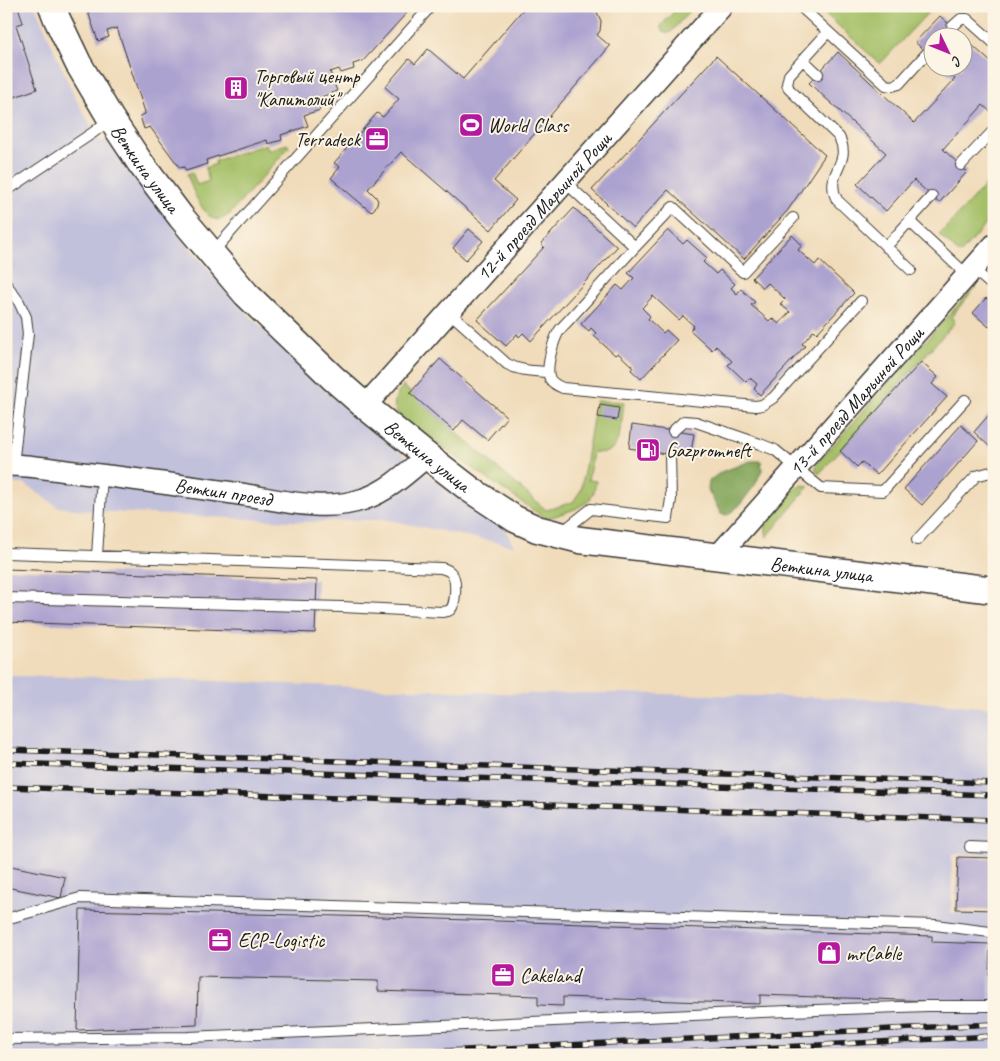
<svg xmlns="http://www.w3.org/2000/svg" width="1000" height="1061" font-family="Caveat,sans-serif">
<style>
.industrial{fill:#c2c1dc}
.green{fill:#a5c067;stroke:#606e42}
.forest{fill:#84a65c;stroke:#50613c}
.building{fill:#aca2d0}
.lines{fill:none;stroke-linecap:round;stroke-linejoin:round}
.service-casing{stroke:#3c3934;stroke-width:12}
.minor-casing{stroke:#3c3934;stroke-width:24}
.tertiary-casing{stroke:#3c3934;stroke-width:29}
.service{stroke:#fff;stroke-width:10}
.minor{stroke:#fff;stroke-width:21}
.tertiary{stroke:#fff;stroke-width:26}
.rail-casing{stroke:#1c1c1c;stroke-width:5.5}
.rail{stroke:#fcf5e5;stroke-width:4;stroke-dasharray:11;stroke-linecap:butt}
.labels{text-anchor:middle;stroke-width:4;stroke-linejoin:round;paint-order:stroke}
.poi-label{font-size:20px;fill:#1c1c1c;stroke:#fcf5e5;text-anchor:start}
.street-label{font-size:20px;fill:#1c1c1c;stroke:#fcf5e5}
</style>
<rect width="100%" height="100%" fill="#fcf5e5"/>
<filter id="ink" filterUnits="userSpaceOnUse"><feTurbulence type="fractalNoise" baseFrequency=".02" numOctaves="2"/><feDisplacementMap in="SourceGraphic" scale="10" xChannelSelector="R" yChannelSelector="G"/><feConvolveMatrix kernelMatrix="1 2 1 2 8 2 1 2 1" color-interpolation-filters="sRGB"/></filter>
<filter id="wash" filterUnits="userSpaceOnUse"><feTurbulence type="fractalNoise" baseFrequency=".0096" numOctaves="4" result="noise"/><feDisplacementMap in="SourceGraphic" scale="20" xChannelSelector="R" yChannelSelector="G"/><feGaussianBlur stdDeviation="1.12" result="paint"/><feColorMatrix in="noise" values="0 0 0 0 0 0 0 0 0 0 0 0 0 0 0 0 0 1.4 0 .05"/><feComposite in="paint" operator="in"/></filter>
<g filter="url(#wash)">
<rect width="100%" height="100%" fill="#f0dbba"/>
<!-- industrial -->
<path class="industrial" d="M6 6H35L74 96 100 141 105 140 110 142 115 145 186 243 239 305 336 401 429 475 504 527 514 546 389 520H358L309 522 92 511 58 507 25 484H6Z
M6 676 118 677 525 694 615 693 806 697 912 701 994 708V855L952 854 951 913 994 914V1055H6Z"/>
<!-- green -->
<path class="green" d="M679 6H694L671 32C666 34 664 33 661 29V26Z
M817 6H934L880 64Z
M266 144 268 150 287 144 289 147 230 214C225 217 221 221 215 219 201 214 191 186 187 174L192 172 197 185 209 181 205 168 216 164 215 161Z
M994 176V215L960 254 939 235Z
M976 287 951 317 955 322 819 474 816 470V466L818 462 973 288Z
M403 386 546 510 573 502 581 490 596 401 624 402C622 415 622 444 609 451 604 454 597 452 593 452L588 480 596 481 594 492 589 501 575 509 555 516 547 518 542 516 402 420C391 407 393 399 403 386Z
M803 485 809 486 767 537C766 532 765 526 767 521 770 512 785 496 792 490 796 487 799 486 803 485Z"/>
<!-- forest -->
<path class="forest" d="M751 461H761L762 470 755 485 739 506 727 515 721 514 708 490 709 481 721 472Z"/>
<g id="blocks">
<!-- building -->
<path class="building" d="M6 6H18L23 23 16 25 37 89 6 100Z
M86 6H413L363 61 353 64 354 69 341 73 339 69 330 72 337 91 316 99 320 110 304 115 308 126 281 135 282 140 268 144 267 140 206 160 207 164 186 171 184 167 180 168 150 127 144 129 140 116 145 114V112L117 28 107 31 109 37 98 41Z
M526 6H590L597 12 601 21 600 31 597 35 610 46 494 181 516 200 491 230 401 152 368 189 376 197 378 201 375 208 371 212 331 178 340 167 334 163 377 113 383 117 399 99 385 87 409 59 415 64 428 49 463 79Z
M940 16 994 65V115L983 105 943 149 967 172 939 203 914 180 886 211 857 184 886 153 809 83 838 52 914 123 955 79 942 68H962V38H932V58L915 42Z
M716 56 825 155 788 210 744 259 668 190 633 228 592 190Z
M574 208 617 247 531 341 523 333 519 337 517 334 506 346 477 320 544 247 541 244Z
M469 229 483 241 466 260 453 248Z
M668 230 683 244 687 240 707 258 703 262 716 274 720 270 735 284 731 288 737 294 741 289 755 302 751 305 769 321 772 318 779 324 790 312 780 304 785 299 768 283 763 288 752 278 792 235 802 245 798 250 815 265 819 260 854 293 817 333 814 330 802 344 805 346 760 395 754 389 757 384 750 378 746 382 728 365 732 361 716 346 712 350 690 330 694 326 683 316 679 320 653 296 642 308 650 316 648 319 663 333 666 330 677 340 641 379 631 370 633 367 618 353 615 355 594 336 596 333 591 328 589 331 581 324 617 285 623 290 634 278 628 273Z
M986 298 994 304V322L989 327 973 313Z
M440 359 507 417 487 440 463 420 454 431 410 393Z
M921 362 938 377 932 384 947 397 877 475 862 462 857 467 840 451Z
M6 364 10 365 8 398H6Z
M600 405 619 408 617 420 598 417Z
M994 409V445L991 448 974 432Z
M632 425 694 434 690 458 629 448Z
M961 425 978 441 922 505 904 489Z
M6 569 317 580 315 633 6 622Z
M958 857 994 858V910L956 909Z
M6 865 65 877 61 898 6 887Z
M80 910 381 917 932 936V942L990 944 988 1003 760 995V1004L563 997V1006L538 1005V996L378 991V981L198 977 197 1025 77 1030Z"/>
</g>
</g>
<g filter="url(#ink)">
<use href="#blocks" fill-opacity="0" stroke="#3c3934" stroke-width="1"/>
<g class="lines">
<defs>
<path id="service" d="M800 6 886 85 892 86 899 84 927 53
M952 27 961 19H967L994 43
M828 32 789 75 787 84 789 89 839 137C853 165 823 172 837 200L911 270
M803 60 818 74
M961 165 994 130
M565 182 635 247 567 322C564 325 561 328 559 331 553 341 545 369 550 379 553 384 558 386 563 388L756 406 762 405 773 398 861 301
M6 191 94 132 110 119
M909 221 967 275
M635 247 673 207 743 272 793 218
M886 247 932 196
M213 252 431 6
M973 269 994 287
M6 284 19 302 26 317 28 334 13 465
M449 312 507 364C520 371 534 371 548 372
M673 431 684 421 696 422 760 444 775 450 821 488 883 491 965 400
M562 532 591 509 668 518 671 499 670 454
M917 540 976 476 994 471
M6 553 441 568C446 569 449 570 452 574 457 580 456 605 450 610 447 612 445 611 442 612L342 607 6 598
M97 556 102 475
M970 847 994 848
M6 919 80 898 935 925 990 932 994 934
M6 1039 189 1037 762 1012 927 1006H994"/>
<g id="minor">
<path id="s1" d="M365 406 722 6"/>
<path id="s2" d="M6 465C29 465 52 469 74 472 130 478 185 486 240 494 280 500 325 513 364 499 388 491 408 472 427 456"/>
<path id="s3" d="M717 557 994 245"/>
</g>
<g id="tertiary">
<path id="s4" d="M52 6 57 19 78 63 111 119 141 164 181 217 246 294 333 378 365 406 427 456 471 490 515 519 537 529 580 540 994 590"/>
</g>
</defs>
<!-- service casing -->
<use href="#service" class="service-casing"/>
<!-- minor casing -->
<use href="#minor" class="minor-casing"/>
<!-- tertiary casing -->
<use href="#tertiary" class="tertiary-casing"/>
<!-- service -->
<use href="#service" class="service"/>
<!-- minor -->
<use href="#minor" class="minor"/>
<!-- tertiary -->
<use href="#tertiary" class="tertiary"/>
<defs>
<path id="rail" d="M6 750 994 783
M6 763 994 795
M6 787 994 820
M364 1055 994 1024
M625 1055 994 1036"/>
</defs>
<!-- rail casing -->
<use href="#rail" class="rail-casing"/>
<!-- rail -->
<use href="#rail" class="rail"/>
</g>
</g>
<!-- icons -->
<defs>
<symbol id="building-square" viewBox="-11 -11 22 22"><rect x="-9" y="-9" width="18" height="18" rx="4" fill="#b5179e" stroke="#fcf5e5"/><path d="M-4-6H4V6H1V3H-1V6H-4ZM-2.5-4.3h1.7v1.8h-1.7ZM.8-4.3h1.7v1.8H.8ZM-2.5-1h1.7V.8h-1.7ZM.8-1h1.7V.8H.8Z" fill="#fff"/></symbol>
<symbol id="stadium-square" viewBox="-11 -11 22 22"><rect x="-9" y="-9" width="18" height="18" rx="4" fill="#b5179e" stroke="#fcf5e5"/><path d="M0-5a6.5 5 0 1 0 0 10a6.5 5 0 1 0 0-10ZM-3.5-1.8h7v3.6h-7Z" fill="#fff"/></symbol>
<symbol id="office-square" viewBox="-11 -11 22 22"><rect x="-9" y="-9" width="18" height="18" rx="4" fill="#b5179e" stroke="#fcf5e5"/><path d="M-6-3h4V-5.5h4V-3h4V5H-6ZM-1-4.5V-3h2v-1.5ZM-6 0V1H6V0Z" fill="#fff"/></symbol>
<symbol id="fuel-square" viewBox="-11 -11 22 22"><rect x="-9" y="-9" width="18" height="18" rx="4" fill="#b5179e" stroke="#fcf5e5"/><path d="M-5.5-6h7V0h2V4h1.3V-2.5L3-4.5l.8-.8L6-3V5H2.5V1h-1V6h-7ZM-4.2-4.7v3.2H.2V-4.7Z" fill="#fff"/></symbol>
<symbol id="shop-square" viewBox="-11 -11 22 22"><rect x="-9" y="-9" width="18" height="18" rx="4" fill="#b5179e" stroke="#fcf5e5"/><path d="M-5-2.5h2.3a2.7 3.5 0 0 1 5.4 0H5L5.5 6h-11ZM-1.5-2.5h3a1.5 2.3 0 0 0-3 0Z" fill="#fff"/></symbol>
</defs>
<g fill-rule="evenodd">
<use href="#building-square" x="222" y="74" width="28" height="28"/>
<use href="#stadium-square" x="457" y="111" width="28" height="28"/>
<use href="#office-square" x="363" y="125" width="28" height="28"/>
<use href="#fuel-square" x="634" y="436" width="28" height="28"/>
<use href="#office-square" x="206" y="926" width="28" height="28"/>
<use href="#shop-square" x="815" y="939" width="28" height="28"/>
<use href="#office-square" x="489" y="961" width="28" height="28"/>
</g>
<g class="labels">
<!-- poi labels -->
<g class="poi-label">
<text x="254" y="83">Торговый центр<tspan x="254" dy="23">"Капитолий"</tspan></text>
<text x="488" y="132">World Class</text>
<text x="360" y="146" text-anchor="end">Terradeck</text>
<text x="666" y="457">Gazpromneft</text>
<text x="238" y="947">ECP-Logistic</text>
<text x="846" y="960">mrCable</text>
<text x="520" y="982">Cakeland</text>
</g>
<!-- street labels -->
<g class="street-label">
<text dy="7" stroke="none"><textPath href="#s4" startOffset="188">Веткина улица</textPath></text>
<text dy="7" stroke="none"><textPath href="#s1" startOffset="268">12-й проезд Марьиной Рощи</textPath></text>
<text dy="7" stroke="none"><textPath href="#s3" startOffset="209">13-й проезд Марьиной Рощи</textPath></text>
<text dy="7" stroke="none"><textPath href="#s4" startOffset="592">Веткина улица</textPath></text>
<text dy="7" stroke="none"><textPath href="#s2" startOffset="219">Веткин проезд</textPath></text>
<text dy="7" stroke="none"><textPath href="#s4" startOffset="1012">Веткина улица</textPath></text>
</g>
</g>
<!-- margin -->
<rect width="1000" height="1061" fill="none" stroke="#fcf5e5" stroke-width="25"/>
<!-- north arrow -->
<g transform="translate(948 52) rotate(133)"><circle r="24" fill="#fcf5e5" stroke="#a29e95"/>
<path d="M0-4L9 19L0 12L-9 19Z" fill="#b5179e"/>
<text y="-8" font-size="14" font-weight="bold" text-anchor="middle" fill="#1c1c1c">С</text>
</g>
</svg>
